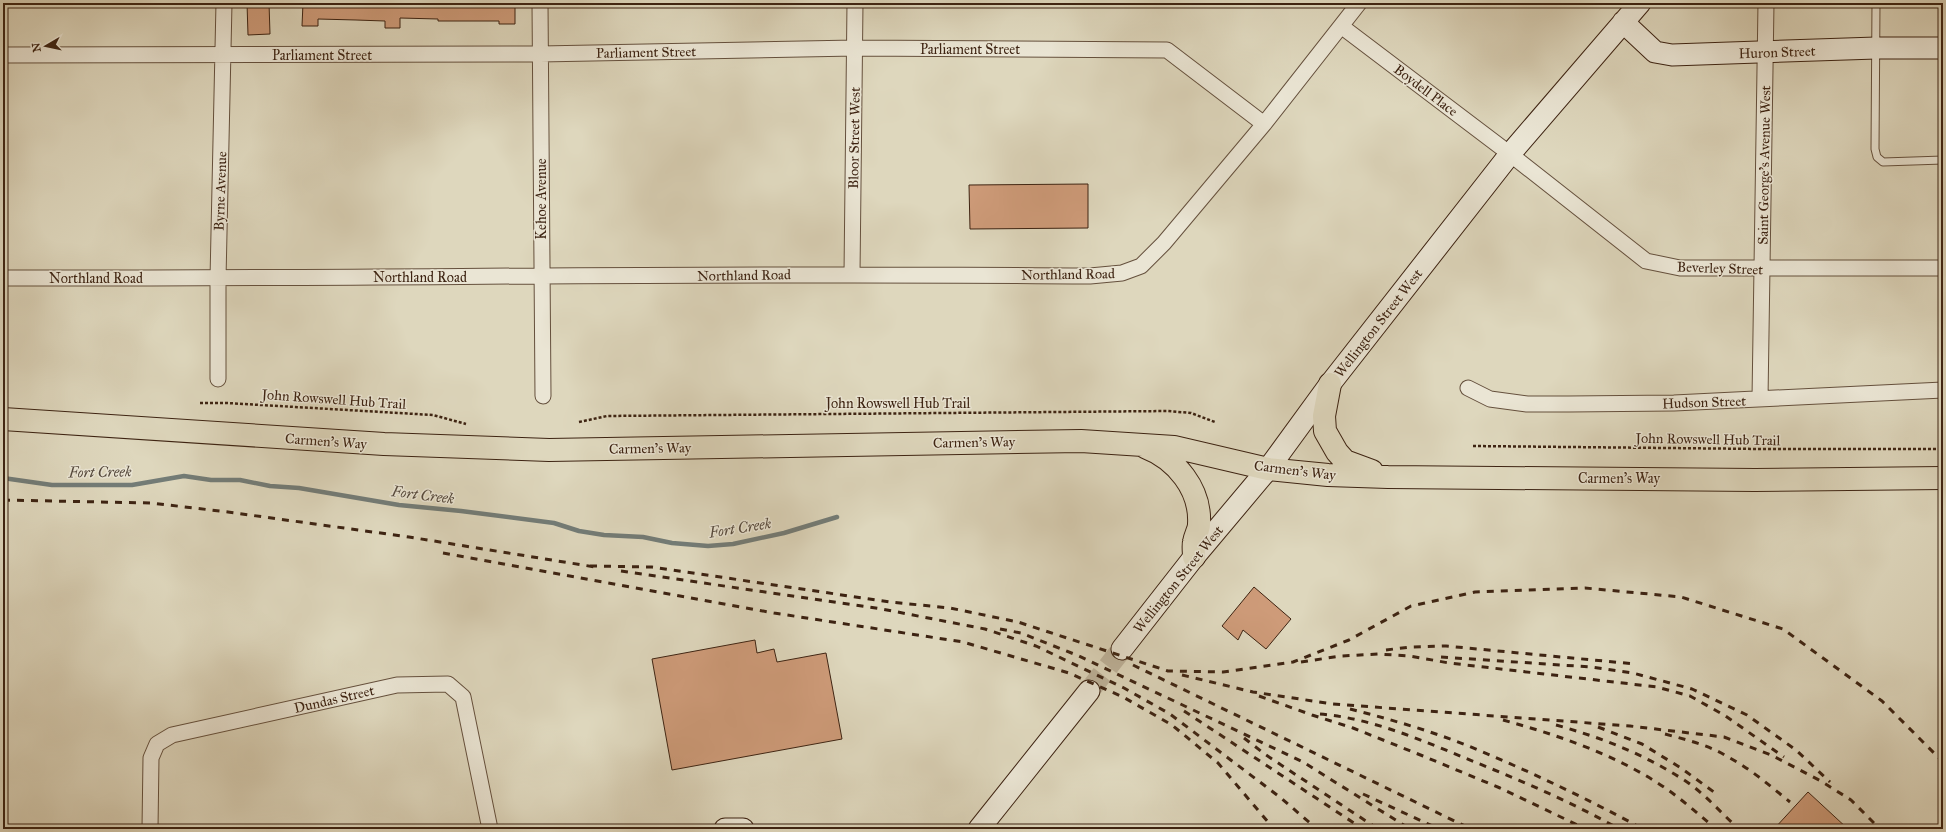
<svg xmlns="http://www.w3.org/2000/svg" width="1946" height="832" font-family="'IM FELL Great Primer',serif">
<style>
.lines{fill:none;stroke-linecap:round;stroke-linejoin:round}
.stream{stroke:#737c77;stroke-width:4.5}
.building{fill:#ce9b79;stroke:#3d2312}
.secondary-tunnel{stroke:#beb39b;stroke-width:21;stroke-dasharray:21 10;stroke-linecap:butt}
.lane-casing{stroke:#65503d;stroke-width:9}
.street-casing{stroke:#65503d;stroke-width:17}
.secondary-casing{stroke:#3d2312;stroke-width:23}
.highway-casing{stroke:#3d2312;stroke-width:24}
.path{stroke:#3d2312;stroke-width:2.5;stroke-dasharray:3 2;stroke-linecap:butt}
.lane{stroke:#eae5d4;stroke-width:7}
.street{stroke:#eae5d4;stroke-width:15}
.secondary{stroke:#eae5d4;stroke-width:21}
.highway{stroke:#ded7bd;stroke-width:22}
.rail{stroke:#3d2312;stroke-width:3;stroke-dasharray:7 7;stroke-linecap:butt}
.labels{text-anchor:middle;stroke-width:3;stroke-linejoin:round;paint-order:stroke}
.street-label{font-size:14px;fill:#3d2312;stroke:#eae5d4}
.water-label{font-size:15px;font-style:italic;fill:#54483c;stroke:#eae5d4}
</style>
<rect width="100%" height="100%" fill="#ded7bd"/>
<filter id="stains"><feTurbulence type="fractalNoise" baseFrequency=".005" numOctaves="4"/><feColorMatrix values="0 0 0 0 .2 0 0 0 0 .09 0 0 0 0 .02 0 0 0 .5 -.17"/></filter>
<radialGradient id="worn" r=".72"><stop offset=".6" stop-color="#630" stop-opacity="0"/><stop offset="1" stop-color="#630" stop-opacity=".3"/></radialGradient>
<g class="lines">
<!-- stream -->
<path class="stream" d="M3 478 52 485H132L184 476 211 480H240L270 486 299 488 399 505 461 511 554 523 579 531 604 535 643 537 672 543 708 546 733 544 784 533 837 517"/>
</g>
<!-- building -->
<path class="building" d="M247 3H269L270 34 248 35Z
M303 3H515V24H499V21H438V19L400 18V28H385V21L356 20 318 19V26H302Z
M1088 184V228L970 229 969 185Z
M1254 587 1291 619 1266 649 1243 630 1238 640 1222 626Z
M755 640 757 653 774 649 777 662 826 653 842 739 672 770 652 659Z
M1808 792 1848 829H1774Z"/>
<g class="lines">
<!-- secondary-tunnel -->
<path class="secondary-tunnel" d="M1089 691 1122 649"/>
<defs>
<path id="lane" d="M1876 3 1875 149 1877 157 1883 162 1943 160"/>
<path id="street" d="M540 3 543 396
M1341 26 1510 154 1646 261 1680 268H1943
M3 55 540 54 855 48 1167 50 1264 124
M852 274 855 3
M3 278C366 279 728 272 1090 276L1122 273 1141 266 1164 243 1264 124 1359 3
M218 379V279L224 3
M1468 388 1490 399 1527 404H1569L1674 403 1943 390
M1760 399 1766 3
M150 829 151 758 157 744 172 735 397 685 448 684 463 697 490 829"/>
<path id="secondary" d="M1623 22 1655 52 1672 55 1876 48H1943
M1122 649 1194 557 1268 469 1330 384 1510 154 1640 3
M725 829H743
M979 829 1089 691"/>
<path id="highway" d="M1330 384 1324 416 1325 431 1337 452 1345 461 1372 471
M3 419 384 444 549 450 1081 441 1174 447 1268 469 1328 475 1388 477 1755 480 1943 478
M1145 447C1176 459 1201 489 1199 524 1199 530 1195 535 1194 542 1193 546 1194 552 1194 557"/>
</defs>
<!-- lane casing -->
<use href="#lane" class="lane-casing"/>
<!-- street casing -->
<use href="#street" class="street-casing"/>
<!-- secondary casing -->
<use href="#secondary" class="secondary-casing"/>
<!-- highway casing -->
<use href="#highway" class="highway-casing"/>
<!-- path -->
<path class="path" d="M200 403H227L433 415 466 424
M579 422 607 416 1168 411 1191 413 1215 422
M1473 446 1763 449H1943"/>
<!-- lane -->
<use href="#lane" class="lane"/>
<!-- street -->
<use href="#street" class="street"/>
<!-- secondary -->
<use href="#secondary" class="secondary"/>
<!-- highway -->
<use href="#highway" class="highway"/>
<!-- rail -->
<path class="rail" d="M3 500 151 503 228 512 409 537 595 567
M443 553 774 613 963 642 1069 673 1123 697 1172 725 1218 763 1274 829
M590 566 652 567 890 602 950 608 1018 622 1168 671 1223 672 1293 662 1349 640 1411 606 1475 592 1585 588 1681 597 1783 629 1882 701 1943 762
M621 571 882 609 985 629 1036 646 1124 688 1170 714 1281 798 1317 829
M1000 629 1021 633 1079 656 1303 762 1410 829
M1386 650 1410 647 1446 646 1635 664
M1441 657 1591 667 1633 673 1692 689 1747 715 1796 750 1830 782
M1301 662 1341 656 1378 654 1410 656 1449 663 1657 687 1690 696 1724 715 1784 757
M1133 665 1471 829
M1182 675 1253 692 1333 704 1630 726 1724 737 1771 755 1821 781 1851 800 1880 829
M1259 696 1312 715 1353 728 1423 756 1500 788 1586 829
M1350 709C1389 719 1428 730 1466 745 1527 770 1586 798 1643 829
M1184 711 1363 829
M1320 714C1370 718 1419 739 1465 758 1517 779 1570 801 1619 829
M1503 720C1554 734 1608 752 1653 780 1676 794 1696 812 1716 829
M1556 725C1603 738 1646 755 1687 782 1706 795 1722 814 1739 829
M1598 727 1642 744 1681 768 1718 795
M1665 734C1687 740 1709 745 1728 757 1751 769 1770 786 1790 802
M1244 738 1266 755 1378 829
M1363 794 1439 829"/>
</g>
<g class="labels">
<!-- street labels -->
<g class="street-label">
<text x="970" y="54">Parliament Street</text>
<text transform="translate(646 52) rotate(-1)" y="5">Parliament Street</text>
<text transform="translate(1777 52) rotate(-2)" y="5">Huron Street</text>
<text x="322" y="60">Parliament Street</text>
<text transform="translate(1426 90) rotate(37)" y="5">Boydell Place</text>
<text transform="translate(854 138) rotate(-89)" y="5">Bloor Street West</text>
<text transform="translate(1764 165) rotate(-89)" y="5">Saint George's Avenue West</text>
<text transform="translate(220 191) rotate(-88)" y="5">Byrne Avenue</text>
<text transform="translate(541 199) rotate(-90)" y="5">Kehoe Avenue</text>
<text transform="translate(1720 268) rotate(2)" y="5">Beverley Street</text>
<text transform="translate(1068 274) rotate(-1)" y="5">Northland Road</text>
<text transform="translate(744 275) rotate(-1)" y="5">Northland Road</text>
<text x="420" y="282">Northland Road</text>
<text x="96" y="283">Northland Road</text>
<text transform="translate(1378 323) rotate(-52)" y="5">Wellington Street West</text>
<text transform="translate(334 399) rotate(4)" y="5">John Rowswell Hub Trail</text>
<text transform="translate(1704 402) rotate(-2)" y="5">Hudson Street</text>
<text x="898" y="408">John Rowswell Hub Trail</text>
<text transform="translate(1708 439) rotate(1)" y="5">John Rowswell Hub Trail</text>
<text transform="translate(326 441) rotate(4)" y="5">Carmen's Way</text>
<text transform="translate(974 442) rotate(-1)" y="5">Carmen's Way</text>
<text transform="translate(650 448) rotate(-1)" y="5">Carmen's Way</text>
<text transform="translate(1295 470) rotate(7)" y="5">Carmen's Way</text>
<text x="1619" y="483">Carmen's Way</text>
<text transform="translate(1178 579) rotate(-51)" y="5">Wellington Street West</text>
<text transform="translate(334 699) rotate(-13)" y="5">Dundas Street</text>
</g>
<!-- water labels -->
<g class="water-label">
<text transform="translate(100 472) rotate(-1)" y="5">Fort Creek</text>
<text transform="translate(423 495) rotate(7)" y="5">Fort Creek</text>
<text transform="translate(740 528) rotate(-9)" y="5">Fort Creek</text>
</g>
</g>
<!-- margin -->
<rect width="1946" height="832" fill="none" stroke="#ded7bd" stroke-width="16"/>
<rect x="4" y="4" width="1938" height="824" fill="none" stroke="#3d2312" stroke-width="2"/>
<rect x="8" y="8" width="1930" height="816" fill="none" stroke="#3d2312"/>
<!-- north arrow -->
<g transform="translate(46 46) rotate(261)" stroke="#eae5d4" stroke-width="3" paint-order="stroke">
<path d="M0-3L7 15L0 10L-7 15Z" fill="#3d2312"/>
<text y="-6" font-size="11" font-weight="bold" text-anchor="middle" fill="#3d2312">N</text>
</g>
<rect width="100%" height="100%" filter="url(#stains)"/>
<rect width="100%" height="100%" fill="url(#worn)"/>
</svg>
